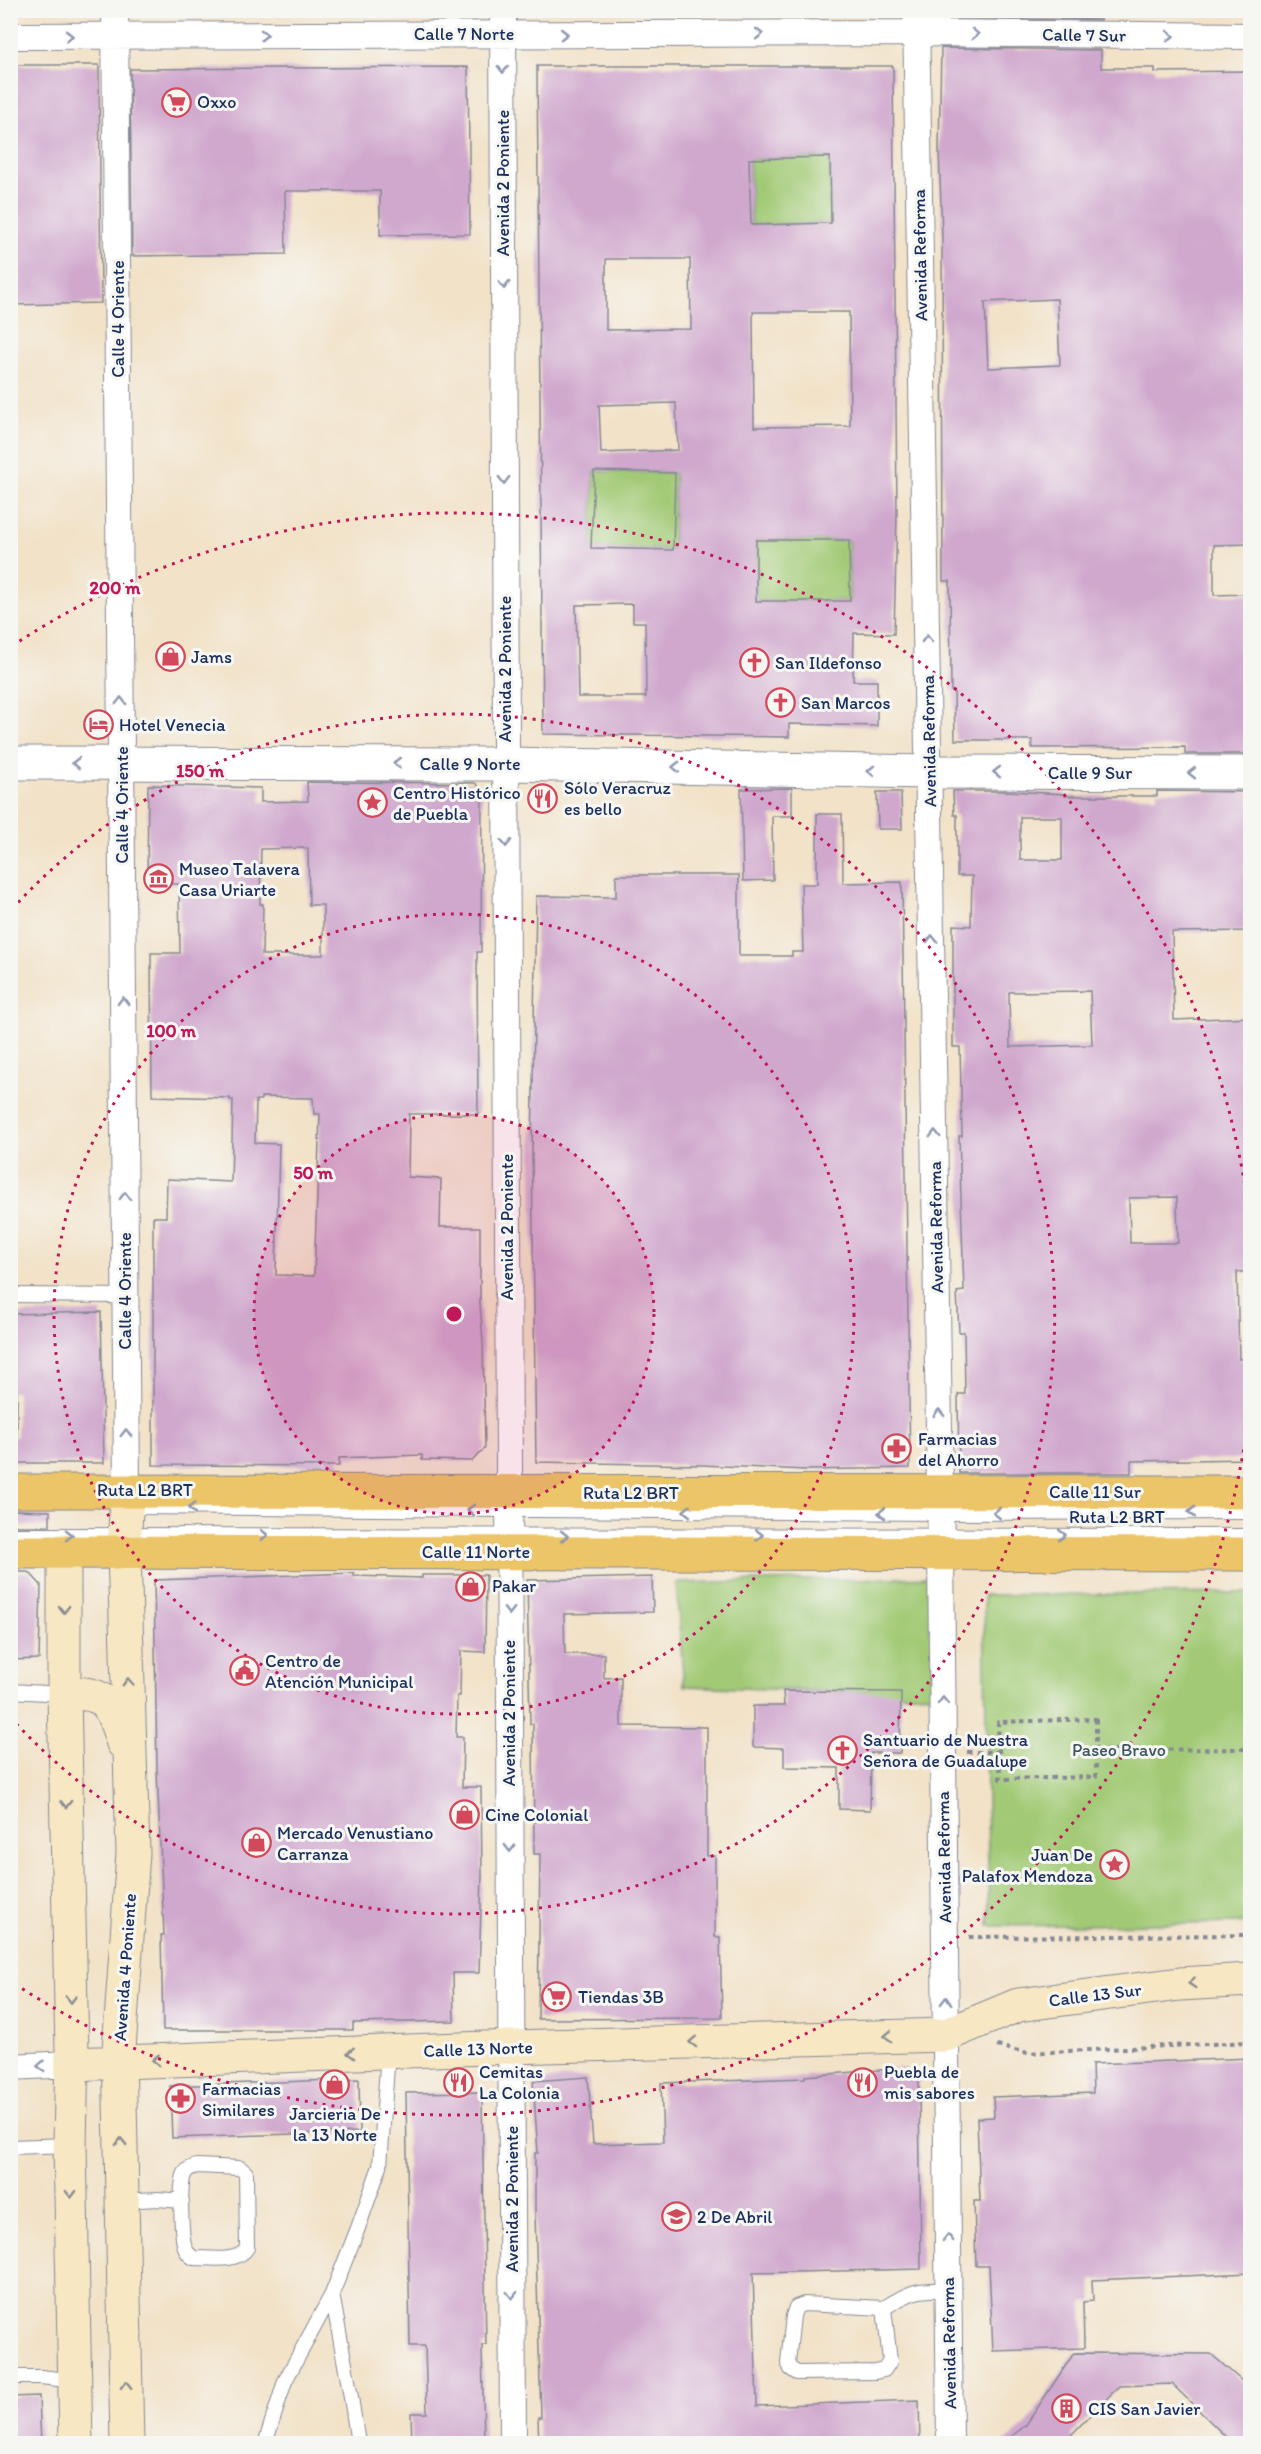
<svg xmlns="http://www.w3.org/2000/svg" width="1261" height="2454" font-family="Itim,sans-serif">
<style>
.green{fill:#a2ca76;stroke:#5e7c6a;stroke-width:1.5}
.building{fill:#d0a8ce;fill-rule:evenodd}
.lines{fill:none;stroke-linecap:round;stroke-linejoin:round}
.service-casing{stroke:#868893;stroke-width:16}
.minor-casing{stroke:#868893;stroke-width:28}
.tertiary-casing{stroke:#868893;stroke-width:35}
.secondary-casing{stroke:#868893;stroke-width:35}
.primary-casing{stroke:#868893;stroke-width:35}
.path{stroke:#868893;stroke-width:4;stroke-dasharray:4.5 4.5;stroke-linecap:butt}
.service{stroke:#fff;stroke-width:14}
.minor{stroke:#fff;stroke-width:26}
.tertiary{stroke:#fff;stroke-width:33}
.secondary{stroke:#f7e8c3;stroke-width:33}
.primary{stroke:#ecc569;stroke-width:33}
.oneway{stroke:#8d97ae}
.oneway2{stroke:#898c90}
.ring{fill:none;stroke:#c2185b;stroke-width:3;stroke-dasharray:3 6}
.labels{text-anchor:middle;stroke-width:6;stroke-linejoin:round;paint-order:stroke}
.street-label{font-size:18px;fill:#1b2f5e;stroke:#f6f6f2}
.poi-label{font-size:18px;fill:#1b2f5e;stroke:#f6f6f2;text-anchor:start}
.park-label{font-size:18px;fill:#3d5664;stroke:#f6f6f2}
.centre{fill:#c2185b;stroke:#f6f6f2;stroke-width:3}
.ring-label{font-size:18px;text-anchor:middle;font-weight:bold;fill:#c2185b;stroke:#f6f6f2;stroke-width:6;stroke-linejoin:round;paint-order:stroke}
</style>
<rect width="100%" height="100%" fill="#f6f6f2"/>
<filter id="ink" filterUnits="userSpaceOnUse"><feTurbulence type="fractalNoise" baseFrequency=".0167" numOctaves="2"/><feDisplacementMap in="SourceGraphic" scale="12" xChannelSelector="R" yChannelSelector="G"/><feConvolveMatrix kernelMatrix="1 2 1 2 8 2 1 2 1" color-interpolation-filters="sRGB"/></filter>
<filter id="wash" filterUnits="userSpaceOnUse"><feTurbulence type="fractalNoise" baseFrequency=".008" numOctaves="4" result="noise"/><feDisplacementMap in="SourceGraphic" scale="24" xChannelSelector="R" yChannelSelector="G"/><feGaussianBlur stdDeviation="1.35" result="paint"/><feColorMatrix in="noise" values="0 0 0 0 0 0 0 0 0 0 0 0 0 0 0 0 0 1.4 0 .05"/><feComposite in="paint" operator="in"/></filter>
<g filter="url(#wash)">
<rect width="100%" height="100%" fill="#f2e2c8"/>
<!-- green -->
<path class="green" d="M830 157 831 223 751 225 749 159Z
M594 471 675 473 673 550 591 548Z
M756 540H849L850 601H756Z
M936 1577 937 1695 684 1686 676 1583Z
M1250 1593V1923L989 1926 984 1595Z"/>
<g id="blocks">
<!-- building -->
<path class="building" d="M941 10H1102L1101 20 941 18Z
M941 48 1101 50V68H1155V72L1251 71V544L1214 545V595L1251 594V754H1185V747L1032 748V740H955L954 691H951L950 581H943L942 236 939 149ZM1057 299 1060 365 988 368 985 302Z
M10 65H99L101 303 10 305Z
M537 66H893L897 514 894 634 854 633 853 681H877V726L789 724V737L543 734ZM830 157 831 223 751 225 749 159ZM606 259H690L691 329 606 330ZM753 312H849L850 426 754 427ZM676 403 678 450 601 453 599 405ZM594 471 675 473 673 550 591 548ZM756 540H849L850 601H756ZM633 604V622H645L646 697H578L576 605Z
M468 67 470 234 380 235V191H285L286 254 132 256 130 69Z
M307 782 475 783 482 789 481 952H477L478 1114H409L408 1177 441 1179 440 1227H480V1304L483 1342 485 1448 472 1461 422 1460V1455L339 1458V1466L153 1465V1217H166L167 1179 231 1182 233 1100H230V1098L152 1096 151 953H180L179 884H147L148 785 261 788V802L308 801ZM308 848 309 905H323V955H262L263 904H260L261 849ZM261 1097 313 1098 314 1114H320L314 1276 276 1275 279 1144 255 1143 256 1100H261Z
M792 788V816H772L773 880 743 881 741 789Z
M953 791H1007L1065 794V796H1157V791L1251 792V931L1172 932 1174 1020 1251 1017V1272H1237L1239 1359H1251V1459L1131 1461V1473H959L958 1394H965L964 1332H959L957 1292 964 1291 959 1136H962L960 1047H953V925L971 926 972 876H957V815H954ZM1020 817H1062V860H1020ZM1090 991 1092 1045 1010 1047 1009 992ZM1177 1197 1178 1243H1130L1129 1198Z
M877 792H901L902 829H878Z
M817 814H842L843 883 902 882 910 1468 805 1470 702 1465 536 1462 532 1153 536 896 616 897V875H739V956H792V952H803L801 884H817Z
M101 1312 104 1463H10V1437H17V1392H10V1314Z
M10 1510 50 1511V1526H10Z
M10 1572H29L41 1585 39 1659 10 1660Z
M354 1573V1576L422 1578V1575H486L485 1652 461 1651 460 1696H457L456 1737H463L462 1787H481L482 1875 479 1973H453L454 2021 353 2023V2030H163L161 1935H164L157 1771 154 1580Z
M652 1577 653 1612 564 1614 565 1654H604V1678L621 1677V1726L707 1727V1856H715V1937H720L722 2018 538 2019 540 1854H534L533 1724H530L527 1580Z
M783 1691 901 1692 900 1753H871L870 1810 839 1809V1768L784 1767V1748L753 1747V1706H784Z
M1251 2058V2273L1092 2280 1093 2301 1083 2302 1084 2348 993 2351 989 2266H976L974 2201H980L977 2118 994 2117 993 2097 1093 2093 1092 2064Z
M905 2068 919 2081 921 2269 753 2273 757 2406 919 2400 920 2444H539L538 2417H541L535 2214V2153H538L533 2081 588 2077 593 2144 663 2142 661 2083 805 2078V2076Z
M359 2079 360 2132 172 2138 170 2086Z
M482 2092 486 2345H482L484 2444H412L411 2413H427L425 2346H410L406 2093Z
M1074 2353 1211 2354 1251 2389V2444H1226V2437L1172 2384 1119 2386 1071 2435 1073 2444H1002L1026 2425Z
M39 2396 41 2444H10V2397Z"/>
</g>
</g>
<g filter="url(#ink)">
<use href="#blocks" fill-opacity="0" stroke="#868893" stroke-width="1.5"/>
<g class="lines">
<defs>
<path id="service" d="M10 1295 125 1296
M127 1507 940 1513 1250 1512
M10 1535 1250 1536
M10 1691 64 1694
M10 2147 70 2145
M197 2166 240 2168 246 2173 247 2248C238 2263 210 2258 194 2258 190 2256 187 2253 185 2248 181 2235 179 2184 185 2173 188 2168 193 2167 197 2166Z
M122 2201 158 2199 182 2201
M332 2294 351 2397 358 2444
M804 2304 884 2308 890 2361 884 2370 875 2372 797 2373 791 2369 788 2362 793 2316 796 2307Z
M884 2308C911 2291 917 2289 949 2290
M10 2377H41L75 2381
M265 2444 285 2381 332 2294 358 2228 380 2166 388 2052"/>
<path id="minor" d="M115 10 127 1491
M503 10 513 2444
M916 10 941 1553 950 2444
M10 36 917 33 1250 36
M10 2067 72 2064"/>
<path id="tertiary" d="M10 763 506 764 930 772 1250 773"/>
<path id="secondary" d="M127 1491 124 1551 133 1853 119 2049 127 2444
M64 1550V1694L72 2052 70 2145 76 2444
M64 1694C109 1691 110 1704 123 1743
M72 2064 511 2047 946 2035 1018 2005 1180 1984 1250 1980"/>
<path id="primary" d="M10 1491 1250 1492
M10 1552 1250 1554"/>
</defs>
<!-- service casing -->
<use href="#service" class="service-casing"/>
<!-- minor casing -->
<use href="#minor" class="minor-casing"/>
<!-- tertiary casing -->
<use href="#tertiary" class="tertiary-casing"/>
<!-- secondary casing -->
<use href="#secondary" class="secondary-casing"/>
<!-- primary casing -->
<use href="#primary" class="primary-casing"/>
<!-- path -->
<path class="path" d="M1096 1719V1777L1000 1779 998 1722Z
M1096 1750 1250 1749
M967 1752H999
M969 1937 1250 1935
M997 2046 1028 2053 1250 2042"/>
<!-- service -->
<use href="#service" class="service"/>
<!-- minor -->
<use href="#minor" class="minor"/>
<!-- tertiary -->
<use href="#tertiary" class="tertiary"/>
<!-- secondary -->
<use href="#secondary" class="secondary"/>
<!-- primary -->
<use href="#primary" class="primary"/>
</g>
<!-- one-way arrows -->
<defs><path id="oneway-chevron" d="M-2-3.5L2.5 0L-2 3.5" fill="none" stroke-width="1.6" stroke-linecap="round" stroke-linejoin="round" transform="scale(1.5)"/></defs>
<g class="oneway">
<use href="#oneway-chevron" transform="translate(564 34)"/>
<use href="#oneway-chevron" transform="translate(759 34)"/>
<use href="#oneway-chevron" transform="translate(975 34) rotate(1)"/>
<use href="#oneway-chevron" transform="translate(264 35)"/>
<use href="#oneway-chevron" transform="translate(69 36)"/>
<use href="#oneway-chevron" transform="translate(1170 36) rotate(1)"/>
<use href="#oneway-chevron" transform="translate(503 69) rotate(90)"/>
<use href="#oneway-chevron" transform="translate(504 285) rotate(90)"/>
<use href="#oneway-chevron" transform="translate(504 480) rotate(90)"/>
<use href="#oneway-chevron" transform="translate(927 639) rotate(-91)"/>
<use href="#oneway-chevron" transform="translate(121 701) rotate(-90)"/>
<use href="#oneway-chevron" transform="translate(76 763) rotate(-180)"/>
<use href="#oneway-chevron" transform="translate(397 763) rotate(-180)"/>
<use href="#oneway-chevron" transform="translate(676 767) rotate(-179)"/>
<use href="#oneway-chevron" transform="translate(871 771) rotate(-179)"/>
<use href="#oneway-chevron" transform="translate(997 772) rotate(-180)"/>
<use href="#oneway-chevron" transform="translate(1192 773) rotate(-180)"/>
<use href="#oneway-chevron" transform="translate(506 843) rotate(90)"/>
<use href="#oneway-chevron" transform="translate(932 939) rotate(-91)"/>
<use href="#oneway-chevron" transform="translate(123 1001) rotate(-90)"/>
<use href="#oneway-chevron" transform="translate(935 1134) rotate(-91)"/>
<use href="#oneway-chevron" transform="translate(125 1196) rotate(-90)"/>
<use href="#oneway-chevron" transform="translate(939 1413) rotate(-91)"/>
<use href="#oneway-chevron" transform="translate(126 1433) rotate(-90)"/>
<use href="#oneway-chevron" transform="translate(192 1508) rotate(-180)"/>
<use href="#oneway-chevron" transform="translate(471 1510) rotate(-180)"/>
<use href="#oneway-chevron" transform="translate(687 1511) rotate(-180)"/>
<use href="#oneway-chevron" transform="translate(1192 1512) rotate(180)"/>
<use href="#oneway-chevron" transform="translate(882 1513) rotate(-180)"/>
<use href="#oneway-chevron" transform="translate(997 1513) rotate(180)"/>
<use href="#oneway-chevron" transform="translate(69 1535)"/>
<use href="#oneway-chevron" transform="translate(264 1535)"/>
<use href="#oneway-chevron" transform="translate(759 1535)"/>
<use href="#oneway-chevron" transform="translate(1062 1535)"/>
<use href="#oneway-chevron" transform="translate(564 1536)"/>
<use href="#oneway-chevron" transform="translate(509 1611) rotate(90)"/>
<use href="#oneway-chevron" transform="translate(943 1701) rotate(-91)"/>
<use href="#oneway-chevron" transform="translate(510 1848) rotate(90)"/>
<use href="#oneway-chevron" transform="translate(946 2001) rotate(-91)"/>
<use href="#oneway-chevron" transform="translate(41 2066) rotate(177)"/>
<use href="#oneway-chevron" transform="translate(948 2238) rotate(-91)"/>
<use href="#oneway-chevron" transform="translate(512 2295) rotate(90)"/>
</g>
<g class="oneway2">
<use href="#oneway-chevron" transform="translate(64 1609) rotate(90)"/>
<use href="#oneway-chevron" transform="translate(128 1682) rotate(-92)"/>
<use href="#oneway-chevron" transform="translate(66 1804) rotate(89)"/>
<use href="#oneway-chevron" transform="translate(1192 1983) rotate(176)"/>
<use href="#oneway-chevron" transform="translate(71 1999) rotate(89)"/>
<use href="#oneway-chevron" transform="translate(888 2036) rotate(178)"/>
<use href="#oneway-chevron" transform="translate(693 2042) rotate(178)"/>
<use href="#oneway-chevron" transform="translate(351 2053) rotate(178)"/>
<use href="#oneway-chevron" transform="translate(156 2060) rotate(178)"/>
<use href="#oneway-chevron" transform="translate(121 2142) rotate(-91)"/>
<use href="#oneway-chevron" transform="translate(71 2194) rotate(89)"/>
<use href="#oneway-chevron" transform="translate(126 2385) rotate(-91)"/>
</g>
</g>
<!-- distance rings -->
<circle cx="454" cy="1314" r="200" fill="#c2185b" fill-opacity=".12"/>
<g class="ring">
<circle cx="454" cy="1314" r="200"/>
<circle cx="454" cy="1314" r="400"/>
<path d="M12 909A600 600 0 1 1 12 1719"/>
<path d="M1250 1405A801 801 0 0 1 12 1982M12 646A801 801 0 0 1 1250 1223"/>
</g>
<!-- icons -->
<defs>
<symbol id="supermarket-ring" viewBox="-11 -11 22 22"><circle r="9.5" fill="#f6f6f2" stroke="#d1495b" stroke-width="1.5"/><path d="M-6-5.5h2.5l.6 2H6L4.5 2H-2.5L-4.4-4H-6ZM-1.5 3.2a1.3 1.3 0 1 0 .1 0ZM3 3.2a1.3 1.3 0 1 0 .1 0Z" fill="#d1495b"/></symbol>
<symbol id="shop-ring" viewBox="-11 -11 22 22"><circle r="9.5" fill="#f6f6f2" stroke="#d1495b" stroke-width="1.5"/><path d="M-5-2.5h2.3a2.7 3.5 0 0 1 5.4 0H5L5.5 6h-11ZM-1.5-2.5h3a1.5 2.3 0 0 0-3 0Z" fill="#d1495b"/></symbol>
<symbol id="church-ring" viewBox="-11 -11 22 22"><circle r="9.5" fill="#f6f6f2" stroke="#d1495b" stroke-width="1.5"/><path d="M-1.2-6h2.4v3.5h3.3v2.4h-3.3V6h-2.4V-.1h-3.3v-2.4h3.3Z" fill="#d1495b"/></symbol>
<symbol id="hotel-ring" viewBox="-11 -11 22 22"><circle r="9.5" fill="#f6f6f2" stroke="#d1495b" stroke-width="1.5"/><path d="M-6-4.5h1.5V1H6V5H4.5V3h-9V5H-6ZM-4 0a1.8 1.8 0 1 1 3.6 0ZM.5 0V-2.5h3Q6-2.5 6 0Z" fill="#d1495b"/></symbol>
<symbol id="restaurant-ring" viewBox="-11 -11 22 22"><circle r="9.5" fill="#f6f6f2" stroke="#d1495b" stroke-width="1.5"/><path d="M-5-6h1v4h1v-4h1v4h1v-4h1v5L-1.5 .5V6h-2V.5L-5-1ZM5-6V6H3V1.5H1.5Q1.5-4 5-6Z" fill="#d1495b"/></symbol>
<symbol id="sight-ring" viewBox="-11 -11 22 22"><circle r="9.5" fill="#f6f6f2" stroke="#d1495b" stroke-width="1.5"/><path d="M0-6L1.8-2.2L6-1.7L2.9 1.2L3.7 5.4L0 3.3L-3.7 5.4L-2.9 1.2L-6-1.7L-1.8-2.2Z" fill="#d1495b"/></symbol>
<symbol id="museum-ring" viewBox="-11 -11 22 22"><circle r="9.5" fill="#f6f6f2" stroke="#d1495b" stroke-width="1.5"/><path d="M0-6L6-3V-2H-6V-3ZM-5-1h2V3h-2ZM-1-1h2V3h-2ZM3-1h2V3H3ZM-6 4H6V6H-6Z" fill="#d1495b"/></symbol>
<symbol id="pharmacy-ring" viewBox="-11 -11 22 22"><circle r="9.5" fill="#f6f6f2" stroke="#d1495b" stroke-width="1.5"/><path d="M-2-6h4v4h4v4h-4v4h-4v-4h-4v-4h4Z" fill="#d1495b"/></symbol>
<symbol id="civic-ring" viewBox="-11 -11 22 22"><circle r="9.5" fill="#f6f6f2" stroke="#d1495b" stroke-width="1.5"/><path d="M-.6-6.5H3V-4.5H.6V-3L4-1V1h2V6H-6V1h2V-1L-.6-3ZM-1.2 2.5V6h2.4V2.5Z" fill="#d1495b"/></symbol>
<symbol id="school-ring" viewBox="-11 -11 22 22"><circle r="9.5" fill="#f6f6f2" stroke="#d1495b" stroke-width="1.5"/><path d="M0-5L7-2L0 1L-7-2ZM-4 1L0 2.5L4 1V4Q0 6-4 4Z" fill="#d1495b"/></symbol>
<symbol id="building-ring" viewBox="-11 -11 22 22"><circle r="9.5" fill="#f6f6f2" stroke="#d1495b" stroke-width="1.5"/><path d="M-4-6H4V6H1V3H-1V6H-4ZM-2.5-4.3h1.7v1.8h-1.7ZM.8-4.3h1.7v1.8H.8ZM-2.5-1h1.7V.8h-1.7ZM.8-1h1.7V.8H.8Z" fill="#d1495b"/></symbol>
</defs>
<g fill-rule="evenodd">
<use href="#supermarket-ring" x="160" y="86" width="33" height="33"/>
<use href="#shop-ring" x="154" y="640" width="33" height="33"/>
<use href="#church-ring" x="738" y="646" width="33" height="33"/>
<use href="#church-ring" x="764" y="686" width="33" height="33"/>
<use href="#hotel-ring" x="82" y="708" width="33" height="33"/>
<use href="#restaurant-ring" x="526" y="782" width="33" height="33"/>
<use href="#sight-ring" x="356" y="786" width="33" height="33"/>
<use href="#museum-ring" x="142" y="862" width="33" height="33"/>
<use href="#pharmacy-ring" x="880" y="1432" width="33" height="33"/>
<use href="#shop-ring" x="454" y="1570" width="33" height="33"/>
<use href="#civic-ring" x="228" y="1654" width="33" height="33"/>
<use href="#church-ring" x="826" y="1734" width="33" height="33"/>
<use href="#shop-ring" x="448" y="1798" width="33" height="33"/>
<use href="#shop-ring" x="240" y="1826" width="33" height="33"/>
<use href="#sight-ring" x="1098" y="1848" width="33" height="33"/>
<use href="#supermarket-ring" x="540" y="1980" width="33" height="33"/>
<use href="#restaurant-ring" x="442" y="2066" width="33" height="33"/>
<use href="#restaurant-ring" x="846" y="2066" width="33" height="33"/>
<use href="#shop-ring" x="318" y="2068" width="33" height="33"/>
<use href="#pharmacy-ring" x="164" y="2082" width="33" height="33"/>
<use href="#school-ring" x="660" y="2200" width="33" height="33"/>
<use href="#building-ring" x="1050" y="2392" width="33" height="33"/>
</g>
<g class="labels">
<!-- street labels -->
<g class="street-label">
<text x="464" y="40">Calle 7 Norte</text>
<text transform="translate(1084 35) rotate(1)" y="6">Calle 7 Sur</text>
<text transform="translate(503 183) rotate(-90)" y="6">Avenida 2 Poniente</text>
<text transform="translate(920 255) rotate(-91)" y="6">Avenida Reforma</text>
<text transform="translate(118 319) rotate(-90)" y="6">Calle 4 Oriente</text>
<text transform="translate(505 669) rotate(-90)" y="6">Avenida 2 Poniente</text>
<text transform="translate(929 741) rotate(-91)" y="6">Avenida Reforma</text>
<text x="470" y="770">Calle 9 Norte</text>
<text x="1090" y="779">Calle 9 Sur</text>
<text transform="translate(122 805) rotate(-90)" y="6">Calle 4 Oriente</text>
<text transform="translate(507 1227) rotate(-90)" y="6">Avenida 2 Poniente</text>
<text transform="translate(936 1227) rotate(-91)" y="6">Avenida Reforma</text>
<text transform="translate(125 1291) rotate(-90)" y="6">Calle 4 Oriente</text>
<text x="145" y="1496">Ruta L2 BRT</text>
<text x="1095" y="1498">Calle 11 Sur</text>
<text x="631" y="1499">Ruta L2 BRT</text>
<text x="1117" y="1523">Ruta L2 BRT</text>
<text x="476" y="1558">Calle 11 Norte</text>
<text transform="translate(509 1713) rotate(-90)" y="6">Avenida 2 Poniente</text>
<text transform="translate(944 1857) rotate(-91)" y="6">Avenida Reforma</text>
<text transform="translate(125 1967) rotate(-86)" y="6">Avenida 4 Poniente</text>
<text transform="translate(1095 1995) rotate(-7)" y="6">Calle 13 Sur</text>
<text transform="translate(478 2049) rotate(-2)" y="6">Calle 13 Norte</text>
<text transform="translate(512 2199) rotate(-90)" y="6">Avenida 2 Poniente</text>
<text transform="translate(949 2343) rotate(-91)" y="6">Avenida Reforma</text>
</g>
<!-- poi labels -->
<g class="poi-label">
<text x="197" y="108">Oxxo</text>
<text x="191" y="663">Jams</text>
<text x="775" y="669">San Ildefonso</text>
<text x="801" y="709">San Marcos</text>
<text x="119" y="731">Hotel Venecia</text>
<text x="564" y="794">Sólo Veracruz<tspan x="564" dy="21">es bello</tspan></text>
<text x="393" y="799">Centro Histórico<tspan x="393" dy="21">de Puebla</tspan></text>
<text x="179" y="875">Museo Talavera<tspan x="179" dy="21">Casa Uriarte</tspan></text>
<text x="918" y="1445">Farmacias<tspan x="918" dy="21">del Ahorro</tspan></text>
<text x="492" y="1592">Pakar</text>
<text x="265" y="1667">Centro de<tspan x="265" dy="21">Atención Municipal</tspan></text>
<text x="863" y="1746">Santuario de Nuestra<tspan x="863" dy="21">Señora de Guadalupe</tspan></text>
<text x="485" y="1821">Cine Colonial</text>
<text x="277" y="1839">Mercado Venustiano<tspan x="277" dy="21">Carranza</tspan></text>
<text x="1093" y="1861" text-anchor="end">Juan De<tspan x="1093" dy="21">Palafox Mendoza</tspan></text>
<text x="578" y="2003">Tiendas 3B</text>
<text x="479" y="2078">Cemitas<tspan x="479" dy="21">La Colonia</tspan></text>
<text x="884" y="2078">Puebla de<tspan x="884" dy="21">mis sabores</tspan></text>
<text x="202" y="2095">Farmacias<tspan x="202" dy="21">Similares</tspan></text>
<text x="335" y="2120" text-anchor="middle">Jarcieria De<tspan x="335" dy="21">la 13 Norte</tspan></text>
<text x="697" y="2223">2 De Abril</text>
<text x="1088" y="2415">CIS San Javier</text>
</g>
<!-- park labels -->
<g class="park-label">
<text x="1119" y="1756">Paseo Bravo</text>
</g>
</g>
<circle cx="454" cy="1314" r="9" class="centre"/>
<g class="ring-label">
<text x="115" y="594">200 m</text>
<text x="200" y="777">150 m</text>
<text x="171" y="1037">100 m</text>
<text x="313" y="1179">50 m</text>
</g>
<!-- margin -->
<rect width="1261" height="2454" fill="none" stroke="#f6f6f2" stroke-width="36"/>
</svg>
